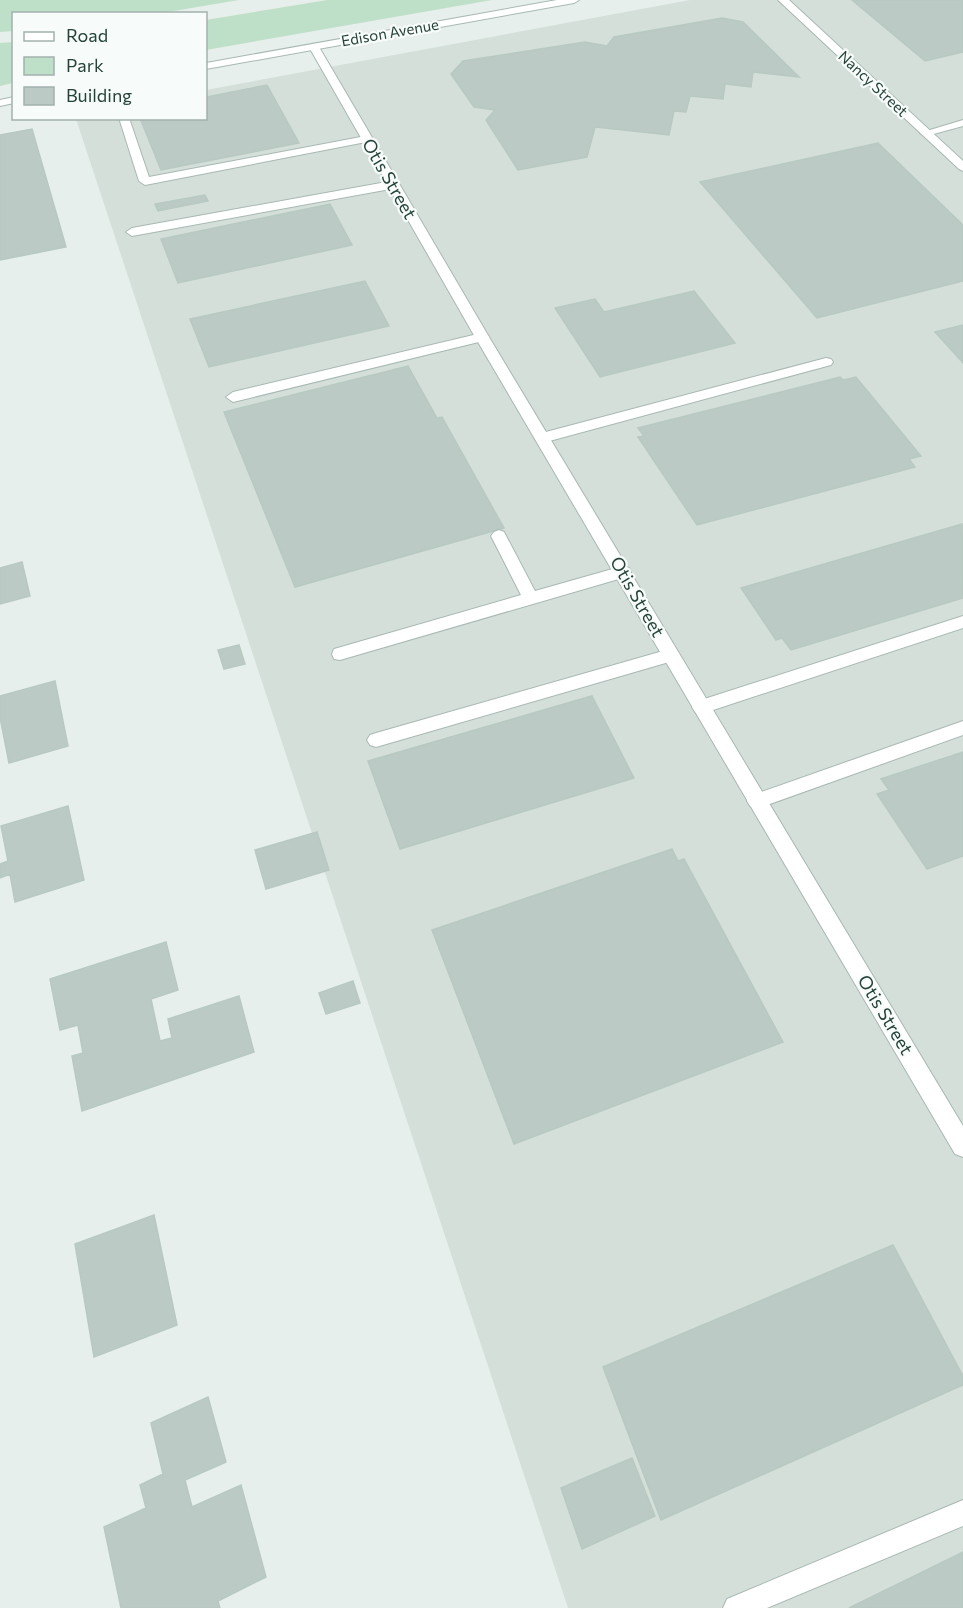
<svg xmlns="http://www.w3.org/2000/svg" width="963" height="1608" font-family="Commissioner,sans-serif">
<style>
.built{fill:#d4dfda}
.green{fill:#bfe0c8}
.building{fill:#bbcac4;stroke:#b8c9c2;stroke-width:1.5}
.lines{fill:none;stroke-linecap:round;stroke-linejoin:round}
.service-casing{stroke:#a8b8b2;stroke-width:2}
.minor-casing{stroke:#a8b8b2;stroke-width:2}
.tertiary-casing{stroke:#a8b8b2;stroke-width:2}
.service{fill:#fff;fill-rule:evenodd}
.minor{fill:#fff;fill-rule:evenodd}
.tertiary{fill:#fff;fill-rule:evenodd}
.labels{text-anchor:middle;stroke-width:4.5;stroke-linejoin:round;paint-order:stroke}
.far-street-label{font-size:15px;fill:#24423a;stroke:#f7fbf9}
.street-label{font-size:18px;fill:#24423a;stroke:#f7fbf9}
</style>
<rect width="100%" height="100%" fill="#e6efeb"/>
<!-- built -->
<path class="built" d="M690 0H963V1608H568L76 119 206 118V90Z"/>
<!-- green -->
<path class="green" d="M0 0H239L162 13 14 14 13 31 0 32Z
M327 0H492L206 50V20Z
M13 42V83L0 86V43Z"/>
<!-- building -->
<path class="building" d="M852 0H963V52L925 61Z
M722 18 743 22 799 77 753 72 751 87 725 84 723 99 690 96 686 112 674 111 669 135 595 127 587 157 518 170 486 120 495 110 474 107 451 74 463 61 585 42 607 46 614 37Z
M267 85 299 143 161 170 140 118H206V97Z
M32 129 66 247 0 260V135Z
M878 143 963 225V281L817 318 700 182Z
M205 195 208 201 158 211 155 204Z
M330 204 352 245 178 283 161 239Z
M365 281 389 326 209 367 190 319Z
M694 291 735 343 600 377 555 308 595 299 604 312Z
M963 325V363L935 332Z
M408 366 437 418 442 417 504 528 295 587 224 412Z
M840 377 843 380 856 377 921 456 909 459 915 467 697 525 638 437 644 436 638 428Z
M962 524 963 598 791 650 782 638 776 640 741 588Z
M22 562 30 596 0 604V568Z
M239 645 245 664 224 669 218 650Z
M55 681 68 746 9 763 0 717V696Z
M592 696 634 778 400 849 368 761Z
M963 752V856L927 869 877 794 889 790 881 779Z
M68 806 84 880 15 902 10 874 0 878V864L8 861 1 826Z
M317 832 329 870 266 889 255 850Z
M672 849 678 861 684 859 783 1042 514 1144 432 930Z
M166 942 178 990 151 999 160 1041 172 1038 168 1019 239 996 254 1052 82 1111 72 1056 83 1053 78 1025 60 1030 50 979Z
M353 981 360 1003 326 1014 319 993Z
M154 1215 177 1325 94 1357 75 1244Z
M893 1245 963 1376V1385L661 1520 603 1367Z
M208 1397 226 1462 185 1480 192 1507 241 1485 266 1577 218 1601 220 1608H121L104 1527 146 1508 140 1485 163 1474 151 1423Z
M632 1458 655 1516 582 1549 561 1488Z
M963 1552V1608H849Z"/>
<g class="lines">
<defs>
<path id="service" d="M129 118 149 177 366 136 372 139 366 142 145 185 139 181 120 121 122 119Z
M963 120V126L926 136 920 133Z
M392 181 398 185 396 188 132 236 126 232 132 228Z
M482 333 487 334 489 337 487 340 233 402 226 397 233 392Z
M826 358 831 359 833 362 831 365 542 443 535 438 542 433Z
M499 530 504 532 535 591 623 566 629 568 631 572 629 576 340 660 334 659 332 654 334 649 521 595 491 536 494 532Z
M963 616V628L701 714 695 712 692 707 695 702Z
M670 649 676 650 678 655 676 660 376 747 370 745 367 740 370 735 376 733Z
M963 721V735L756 809 750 806 747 801 750 796Z
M963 1500V1526L767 1608H723L727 1599Z"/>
<path id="minor" d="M778 0H789L963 161V171L959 169Z
M314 44 319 47 489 337 963 1126V1157L955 1154 475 337 309 47Z"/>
<path id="tertiary" d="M557 0H579L574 3 206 69V63Z
M14 97V103L0 106V100Z"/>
</defs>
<!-- service casing -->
<use href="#service" class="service-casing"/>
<!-- minor casing -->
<use href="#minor" class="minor-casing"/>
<!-- tertiary casing -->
<use href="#tertiary" class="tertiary-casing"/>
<!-- service -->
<use href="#service" class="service"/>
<!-- minor -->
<use href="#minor" class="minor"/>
<!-- tertiary -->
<use href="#tertiary" class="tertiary"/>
</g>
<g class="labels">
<!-- far-street labels -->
<g class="far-street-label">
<text transform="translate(390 33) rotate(-10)" y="5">Edison Avenue</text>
<text transform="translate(873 84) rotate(43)" y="5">Nancy Street</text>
</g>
<!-- street labels -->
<g class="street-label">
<text transform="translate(389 179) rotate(60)" y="6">Otis Street</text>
<text transform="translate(637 597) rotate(60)" y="6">Otis Street</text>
<text transform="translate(885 1015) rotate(59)" y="6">Otis Street</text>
</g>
</g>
<!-- legend -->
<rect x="12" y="12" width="195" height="108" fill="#f7fbf9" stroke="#a3b1ad" stroke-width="1.5"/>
<rect x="24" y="32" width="30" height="9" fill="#ffffff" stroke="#a3b1ad" stroke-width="1.5"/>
<text x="66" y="42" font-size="18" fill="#24423a">Road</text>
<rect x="24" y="57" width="30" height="18" fill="#bfe0c8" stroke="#a3b1ad" stroke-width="1.5"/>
<text x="66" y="72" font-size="18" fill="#24423a">Park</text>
<rect x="24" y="87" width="30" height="18" fill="#bbcac4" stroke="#a3b1ad" stroke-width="1.5"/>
<text x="66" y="102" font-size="18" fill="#24423a">Building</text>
</svg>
